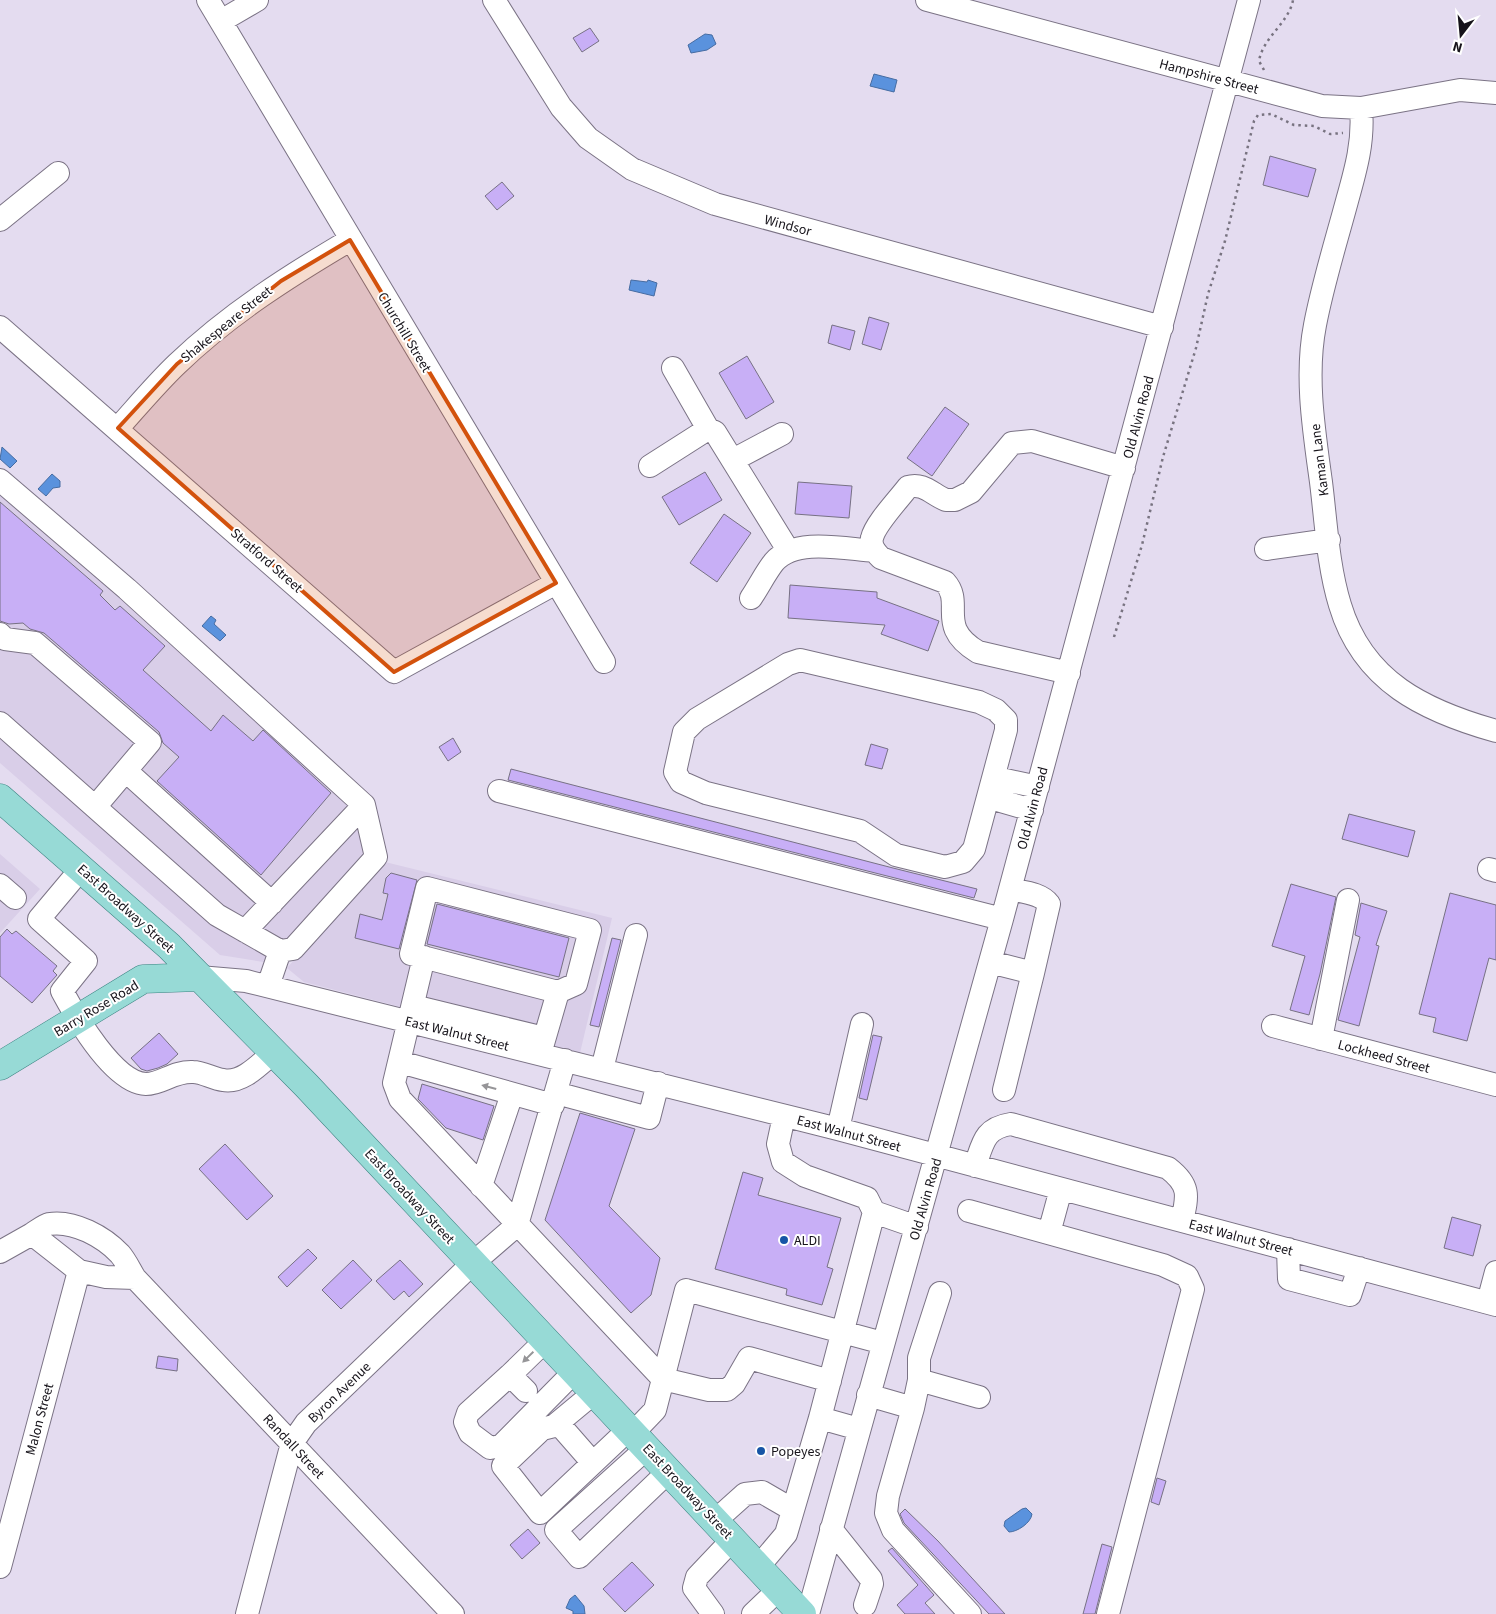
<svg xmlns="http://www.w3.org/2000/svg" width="1496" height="1614" font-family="'Source Sans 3',sans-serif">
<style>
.built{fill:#d9cee8}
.water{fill:#5a92dd;stroke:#466ca2}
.building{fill:#c8aff6;stroke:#777184}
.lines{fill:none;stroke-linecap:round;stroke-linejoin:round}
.minor-casing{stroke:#7b7385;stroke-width:24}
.major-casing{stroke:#3c8482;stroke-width:29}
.path{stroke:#787380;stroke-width:2.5;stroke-dasharray:2.5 4;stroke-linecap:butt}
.minor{stroke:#fff;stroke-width:22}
.major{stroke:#97dad6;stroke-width:28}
.oneway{fill:#969598}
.marked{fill:#d3520d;fill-opacity:0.2;stroke:#d3520d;stroke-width:4;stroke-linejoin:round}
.poi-dot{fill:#1655a6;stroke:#fff;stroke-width:2}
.labels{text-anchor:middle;stroke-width:4;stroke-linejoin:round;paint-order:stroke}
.street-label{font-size:14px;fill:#16131a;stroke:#fff}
.poi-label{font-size:14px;fill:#16131a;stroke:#fff;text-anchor:start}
</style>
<rect width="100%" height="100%" fill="#e4dcf0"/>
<!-- built -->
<path class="built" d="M0 475 371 801 384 853 282 965 220 955 0 763Z
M0 854 40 889 0 933Z
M381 861 612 918 580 1053 304 982 287 968Z"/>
<!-- water -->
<path class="water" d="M705 34 712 35 716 44 707 50 691 53 688 45Z
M874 74 897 80 894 92 870 86Z
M631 280 647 282 648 280 657 283 654 296 629 290Z
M2 447 17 461 10 468 0 459Z
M52 474 60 481V487L53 488 46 496 38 489Z
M211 616 216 620 214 624 226 635 220 641 202 626Z
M1026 1508 1032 1514C1031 1523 1017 1532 1009 1532L1004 1526 1005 1521 1022 1509Z
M575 1595 584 1606 585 1614H573V1611L566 1608 570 1599Z"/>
<!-- building -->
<path class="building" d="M590 28 599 41 582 52 573 38Z
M1270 156 1316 169 1308 197 1263 185Z
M502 182 514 196 497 210 485 196Z
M869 317 889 323 881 350 862 344Z
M832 325 855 331 850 350 828 343Z
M747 356 774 402 746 419 719 373Z
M945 407 969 424 932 476 907 458Z
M705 472 722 500 679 525 662 497Z
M798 482 852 486 849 518 795 514Z
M0 502 103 591 100 595 115 610 120 606 165 646 143 670 211 731 223 715 253 741 263 730 331 793 261 875 157 781 179 757 163 743 159 732 44 633 30 629 23 623 9 624 0 621Z
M724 514 751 533 717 582 690 563Z
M790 585 877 592V598L939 621 928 651 881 634 885 625 788 618Z
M453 738 461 752 448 761 439 747Z
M871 744 888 749 882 769 865 765Z
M511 769 893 868 977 889 974 898 508 780Z
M1349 814 1415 831 1408 857 1342 839Z
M391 873 417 880 399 949 355 938 360 914 382 920 388 894 383 893 386 878Z
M1291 884 1336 897 1320 974 1309 1015 1290 1010 1305 956 1272 946Z
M1450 893 1496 905V960L1489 958 1467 1041 1433 1032 1436 1018 1419 1014Z
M1361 903 1387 911 1376 945 1379 946 1359 1026 1338 1020 1360 937 1355 935Z
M437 904 569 938 559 977 427 944Z
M7 929 12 934 16 931 57 966 53 971 57 975 32 1003 0 976V937Z
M612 938 621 940 599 1027 590 1025Z
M159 1033 178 1054 167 1064 158 1068 147 1071 141 1069 131 1058Z
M873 1035 882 1037 867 1100 859 1098Z
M422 1084 494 1106 483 1140 446 1128 418 1099Z
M580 1113 635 1129 609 1206 660 1258 651 1295 631 1313 545 1220Z
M225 1144 273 1196 247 1220 199 1169Z
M743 1172 763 1178 758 1195 841 1218 827 1267 833 1269 822 1305 786 1295 787 1289 715 1269Z
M1452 1217 1481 1225 1473 1256 1444 1248Z
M308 1249 317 1258 287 1287 278 1277Z
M353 1260 372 1280 341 1309 322 1290Z
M400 1260 423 1284 409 1297 404 1291 394 1300 376 1281Z
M158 1356 178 1359 177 1371 156 1368Z
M1157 1478 1166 1481 1159 1505 1151 1502Z
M905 1509 938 1541 1005 1614H989L904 1523 900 1514Z
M528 1529 540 1543 522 1559 510 1545Z
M1102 1544 1112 1547 1095 1614H1083Z
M892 1548 934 1595 925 1603 935 1614H905L897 1605 918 1585 888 1551Z
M632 1562 654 1585 625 1612 603 1589Z"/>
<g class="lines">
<defs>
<path id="minor" d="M208 0 604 662
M494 0 561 107 588 138 632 169 715 204 1162 327
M927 0 1322 106 1361 108 1460 90 1496 93
M221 21 257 0
M1361 108C1364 141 1356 169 1347 201 1336 242 1323 283 1315 325 1305 376 1314 431 1321 482 1326 522 1328 566 1340 605 1363 682 1425 711 1496 731
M0 220 58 173
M0 327 394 672 556 583
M673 368 708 429
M118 428C137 407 156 384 177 364 229 314 289 276 350 240
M733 460 782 434
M650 466 708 429 715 432 788 550
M0 480 127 589 364 805 376 857 293 949 280 951
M1266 549 1329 540
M751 598C759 586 766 572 774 562 795 537 845 549 874 551
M0 634 5 639 35 643 150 742 95 807
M800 660 979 702 996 710 1006 720V730L974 849 963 862 945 867 896 855 860 831 706 793 681 782 675 772 684 732 697 719 788 664Z
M1069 673 978 652C935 626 965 604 945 582L881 558C875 552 870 546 872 538 875 524 899 499 908 487 923 482 933 495 946 500H955L971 492 1012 443 1032 441 1124 468
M0 723 217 915 280 951 268 986
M126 771 272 903
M499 791 1002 919
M1032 810 997 800 991 789 1001 779 1038 787
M81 869 39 919 86 961 62 991C76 1017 114 1083 146 1084 162 1084 173 1071 193 1072 203 1072 213 1079 223 1080 242 1084 260 1064 274 1052
M1489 869 1496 871
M0 885 15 898
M1010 889C1022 892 1041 893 1049 904L1033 973
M245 931 364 805
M424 957 394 1083 400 1099 663 1379 709 1390H727L734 1384 749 1358 830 1381
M990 962 1033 973 1004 1090
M199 977 246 981 838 1129 1496 1305
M413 1006 544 1038
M1273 1026 1496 1085
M1321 1039 1348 900
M540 1054 558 992 411 954 427 888 590 930 576 984 558 992
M400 1062 553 1105
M602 1069 636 935
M556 1093 649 1118 658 1083
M838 1129 862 1024
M975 1166C983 1143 984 1128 1011 1124L1168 1168C1190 1185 1188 1195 1182 1221
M481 1186 512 1094
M969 1211 1163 1265 1187 1276 1193 1289 1108 1614
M874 1212 917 1227
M1049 1233 1061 1189
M32 1234C37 1231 44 1225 49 1224 74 1220 104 1237 120 1254 126 1261 130 1270 135 1278
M1288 1249 1289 1279 1350 1295 1359 1268
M0 1252 32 1234 79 1271 106 1277 135 1278 453 1614
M1488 1302 1496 1272
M510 1375 546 1340
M919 1380 979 1397
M526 1391 510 1375 468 1413 465 1422 470 1433 490 1448 501 1446 575 1371
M595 1392 554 1426 542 1429 503 1466 540 1513 629 1429
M868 1395 913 1408 888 1496 886 1513 893 1530 970 1614
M913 1408 919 1380V1358L940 1293
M820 1418 859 1429
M558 1423 593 1463
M633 1433 655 1410 686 1290 883 1343
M647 1448 556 1530 579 1557 669 1471
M716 1520 745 1494 762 1492 793 1510
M831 1529 871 1579 872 1584 865 1605
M759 1566 786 1534 820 1418 874 1212 867 1198 805 1176 783 1162 778 1144 784 1116
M0 1567 79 1271
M247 1614 292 1443 306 1423 473 1263 517 1225 565 1060
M713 1614 694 1588 697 1577 733 1539
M753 1614 779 1589
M808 1614 1002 919 1249 0"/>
<path id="major" d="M0 798 169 946 306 1085 802 1614
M0 1066 143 979 199 977"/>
</defs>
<!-- minor casing -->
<use href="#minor" class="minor-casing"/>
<!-- major casing -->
<use href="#major" class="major-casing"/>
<!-- path -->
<path class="path" d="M1264 70 1259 61C1263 37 1289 23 1293 0
M1114 637 1142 545 1163 457 1196 348 1208 294 1225 241 1254 121 1258 115 1271 114 1294 125 1314 126 1330 134 1343 133"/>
<!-- minor -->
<use href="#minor" class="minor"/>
<!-- major -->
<use href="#major" class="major"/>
</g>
<!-- one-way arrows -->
<defs><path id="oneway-solid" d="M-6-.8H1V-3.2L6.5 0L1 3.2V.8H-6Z" transform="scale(1.25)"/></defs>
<g class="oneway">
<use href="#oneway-solid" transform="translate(489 1087) rotate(-165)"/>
<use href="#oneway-solid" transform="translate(528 1357) rotate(136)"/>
</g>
<!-- marked area -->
<path class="marked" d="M350 240 556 583 394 672 118 428 177 364 281 281Z"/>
<!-- markers -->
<g class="poi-dot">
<circle cx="784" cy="1240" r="5"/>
<circle cx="761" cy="1451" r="5"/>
</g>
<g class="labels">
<!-- street labels -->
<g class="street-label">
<text transform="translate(1209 76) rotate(15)" y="5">Hampshire Street</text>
<text transform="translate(788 225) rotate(15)" y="5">Windsor</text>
<text transform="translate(226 324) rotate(-39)" y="5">Shakespeare Street</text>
<text transform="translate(405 332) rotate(59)" y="5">Churchill Street</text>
<text transform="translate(1138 417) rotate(-75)" y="5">Old Alvin Road</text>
<text transform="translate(1319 460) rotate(-97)" y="5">Kaman Lane</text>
<text transform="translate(267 560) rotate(41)" y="5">Stratford Street</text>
<text transform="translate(1032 808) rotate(-75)" y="5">Old Alvin Road</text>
<text transform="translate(126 908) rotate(42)" y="5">East Broadway Street</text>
<text transform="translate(96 1008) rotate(-31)" y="5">Barry Rose Road</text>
<text transform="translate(457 1033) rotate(14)" y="5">East Walnut Street</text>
<text transform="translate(1384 1056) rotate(15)" y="5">Lockheed Street</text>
<text transform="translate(849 1133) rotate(15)" y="5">East Walnut Street</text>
<text transform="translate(410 1196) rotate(47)" y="5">East Broadway Street</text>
<text transform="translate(925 1199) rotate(-74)" y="5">Old Alvin Road</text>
<text transform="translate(1241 1237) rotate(15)" y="5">East Walnut Street</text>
<text transform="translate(339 1392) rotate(-44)" y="5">Byron Avenue</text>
<text transform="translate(39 1419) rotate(-75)" y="5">Malon Street</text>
<text transform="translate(294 1446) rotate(47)" y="5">Randall Street</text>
<text transform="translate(688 1491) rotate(47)" y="5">East Broadway Street</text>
</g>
<!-- poi labels -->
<g class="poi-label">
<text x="794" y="1245">ALDI</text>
<text x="771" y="1456">Popeyes</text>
</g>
</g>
<!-- north arrow -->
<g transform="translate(1461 35) rotate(196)" stroke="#ffffff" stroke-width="4" paint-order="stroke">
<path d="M0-4L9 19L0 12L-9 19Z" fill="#16131a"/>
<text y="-8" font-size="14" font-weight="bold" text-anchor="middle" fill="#16131a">N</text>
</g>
</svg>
